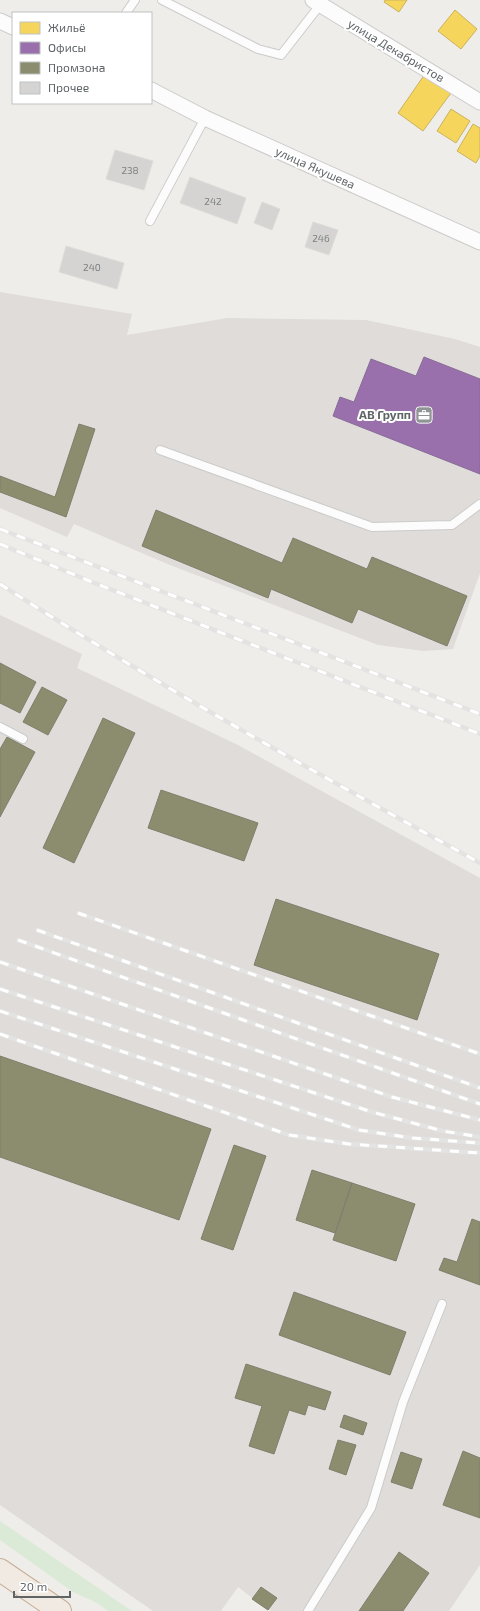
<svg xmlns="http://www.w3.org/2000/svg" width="480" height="1611" font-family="'Exo 2',sans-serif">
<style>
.industrial{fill:#dfdcda}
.green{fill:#dbead6}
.homes{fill:#f6d55c;stroke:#c9b35f}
.offices{fill:#9970ab;stroke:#886c97}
.industry{fill:#8c8c6e;stroke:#7e806c}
.building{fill:#d5d4d3;stroke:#dedcd9}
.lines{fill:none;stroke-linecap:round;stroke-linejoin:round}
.lane-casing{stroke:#cbcbca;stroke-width:10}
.street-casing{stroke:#cbcbca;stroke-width:17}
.highway-casing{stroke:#c7af96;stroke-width:24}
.lane{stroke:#fdfcfc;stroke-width:8}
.street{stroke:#fdfcfc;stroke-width:15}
.highway{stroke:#f0eae3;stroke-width:22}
.rail-casing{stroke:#e3e3e2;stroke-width:4.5}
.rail{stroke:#fff;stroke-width:3;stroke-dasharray:9;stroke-linecap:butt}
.labels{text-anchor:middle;stroke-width:4;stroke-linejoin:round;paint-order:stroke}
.number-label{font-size:10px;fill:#7e8183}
.street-label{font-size:12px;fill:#5f6467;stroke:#fff}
.poi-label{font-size:12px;font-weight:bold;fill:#5f6467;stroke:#fff;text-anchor:end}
</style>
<rect width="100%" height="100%" fill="#efedea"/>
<!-- industrial -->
<path class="industrial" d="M0 292 132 314 127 335 227 318 366 320 455 339 480 347V573L453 649 424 651 378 645 170 565 74 524 67 537 0 508Z
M0 615 82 654 77 668 238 745 480 878V1565L449 1611H271L269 1609 268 1610 238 1587 221 1611H153L0 1505Z"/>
<!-- green -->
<path class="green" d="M0 1521 132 1611H108L97 1603 73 1592 0 1540Z"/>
<!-- homes -->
<path class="homes" d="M385 0H407L399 12 384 2Z
M455 10 477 29 461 49 438 31Z
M425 74 451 93 423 131 398 113Z
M451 109 470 121 456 143 437 131Z
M473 124 480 128V156L476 163 457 151Z"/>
<!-- offices -->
<path class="offices" d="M424 357 480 379V474L333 416 340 397 354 402 371 359 416 376Z"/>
<!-- industry -->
<path class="industry" d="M79 424 95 429 66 517 0 492V476L55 497Z
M156 510 282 563 293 538 367 569 372 557 467 596 447 646 358 609 352 623 271 589 268 598 142 546Z
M0 663 36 682 20 713 0 703Z
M42 687 67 700 48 735 23 722Z
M103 718 135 733 74 863 43 848Z
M7 737 35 752 0 817V749Z
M161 790 258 823 244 861 148 828Z
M276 899 439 954 417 1020 254 965Z
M0 1056 211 1129 179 1220 0 1157Z
M234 1145 266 1156 233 1250 201 1239Z
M312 1170 352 1183 335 1233 296 1220Z
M352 1183 415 1204 396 1261 333 1240Z
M472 1219 480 1222V1285L439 1270 444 1258 457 1262Z
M294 1292 406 1332 390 1375 279 1335Z
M246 1364 331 1392 325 1410 308 1405 305 1415 289 1410 274 1454 249 1446 262 1406 235 1398Z
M344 1415 367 1423 363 1435 340 1427Z
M338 1440 356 1445 346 1475 329 1469Z
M463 1451 480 1458V1518L443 1505Z
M401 1452 422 1459 412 1489 391 1482Z
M399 1552 429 1573 403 1611H359Z
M261 1587 277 1598 268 1610 252 1599Z"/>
<!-- building -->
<path class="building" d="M115 150 153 161 144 190 106 179Z
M190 177 246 198 237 224 180 203Z
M262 202 280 209 272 230 254 223Z
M313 222 338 230 329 255 305 247Z
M66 246 124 263 117 289 59 272Z"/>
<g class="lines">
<defs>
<path id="lane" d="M162 0 258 49 281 55 320 5
M126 13 135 0
M150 221 205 118
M160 450 372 527 452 525 480 504
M0 727 23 739
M308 1611 371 1508 403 1402 442 1304"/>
<path id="street" d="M313 0 480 102
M0 21 13 27
M151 90 205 118 480 242"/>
<path id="highway" d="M0 1570 60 1611"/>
</defs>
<!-- lane casing -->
<use href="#lane" class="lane-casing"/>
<!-- street casing -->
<use href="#street" class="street-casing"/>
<!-- highway casing -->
<use href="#highway" class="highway-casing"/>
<!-- lane -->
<use href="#lane" class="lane"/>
<!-- street -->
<use href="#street" class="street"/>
<!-- highway -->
<use href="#highway" class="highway"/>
<defs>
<path id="rail" d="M0 529 480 714
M0 544 87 580 480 734
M0 584C155 684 318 774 480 863
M78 913 480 1054
M37 930 480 1088
M18 940 480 1104
M0 962 392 1097 480 1120
M0 989 372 1112 443 1131 480 1137
M0 1011 359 1130 412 1138 480 1143
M0 1034 289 1135 349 1144 480 1153"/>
</defs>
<!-- rail casing -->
<use href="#rail" class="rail-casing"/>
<!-- rail -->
<use href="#rail" class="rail"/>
</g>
<!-- icons -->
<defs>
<symbol id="office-square" viewBox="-11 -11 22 22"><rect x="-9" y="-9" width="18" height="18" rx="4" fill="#919495" stroke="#fff"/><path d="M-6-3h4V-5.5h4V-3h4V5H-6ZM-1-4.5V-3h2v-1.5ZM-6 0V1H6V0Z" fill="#fff"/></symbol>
</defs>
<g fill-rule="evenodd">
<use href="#office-square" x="414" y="405" width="20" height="20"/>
</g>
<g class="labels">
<!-- number labels -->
<g class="number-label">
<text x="130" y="174">238</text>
<text x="213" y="205">242</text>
<text x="321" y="242">246</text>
<text x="92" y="271">240</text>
</g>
<!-- street labels -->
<g class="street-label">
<text transform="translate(396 51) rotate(31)" y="4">улица Декабристов</text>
<text transform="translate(315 168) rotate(24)" y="4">улица Якушева</text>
</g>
<!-- poi labels -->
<g class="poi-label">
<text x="411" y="419">АВ Групп</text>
</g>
</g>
<!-- legend -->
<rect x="12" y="12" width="140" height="92" fill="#ffffff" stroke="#bfc1c2"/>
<rect x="20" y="22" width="20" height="12" fill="#f6d55c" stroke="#bfc1c2"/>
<text x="48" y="32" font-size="12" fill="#5f6467">Жильё</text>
<rect x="20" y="42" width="20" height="12" fill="#9970ab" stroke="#bfc1c2"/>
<text x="48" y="52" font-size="12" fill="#5f6467">Офисы</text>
<rect x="20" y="62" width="20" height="12" fill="#8c8c6e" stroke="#bfc1c2"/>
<text x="48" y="72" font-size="12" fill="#5f6467">Промзона</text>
<rect x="20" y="82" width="20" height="12" fill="#d5d4d3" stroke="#bfc1c2"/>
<text x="48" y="92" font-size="12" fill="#5f6467">Прочее</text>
<!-- scale -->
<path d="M14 1591v6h56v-6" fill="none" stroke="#5f6467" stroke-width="2"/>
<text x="20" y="1591" font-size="12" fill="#5f6467" stroke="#ffffff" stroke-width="3" paint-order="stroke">20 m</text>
</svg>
